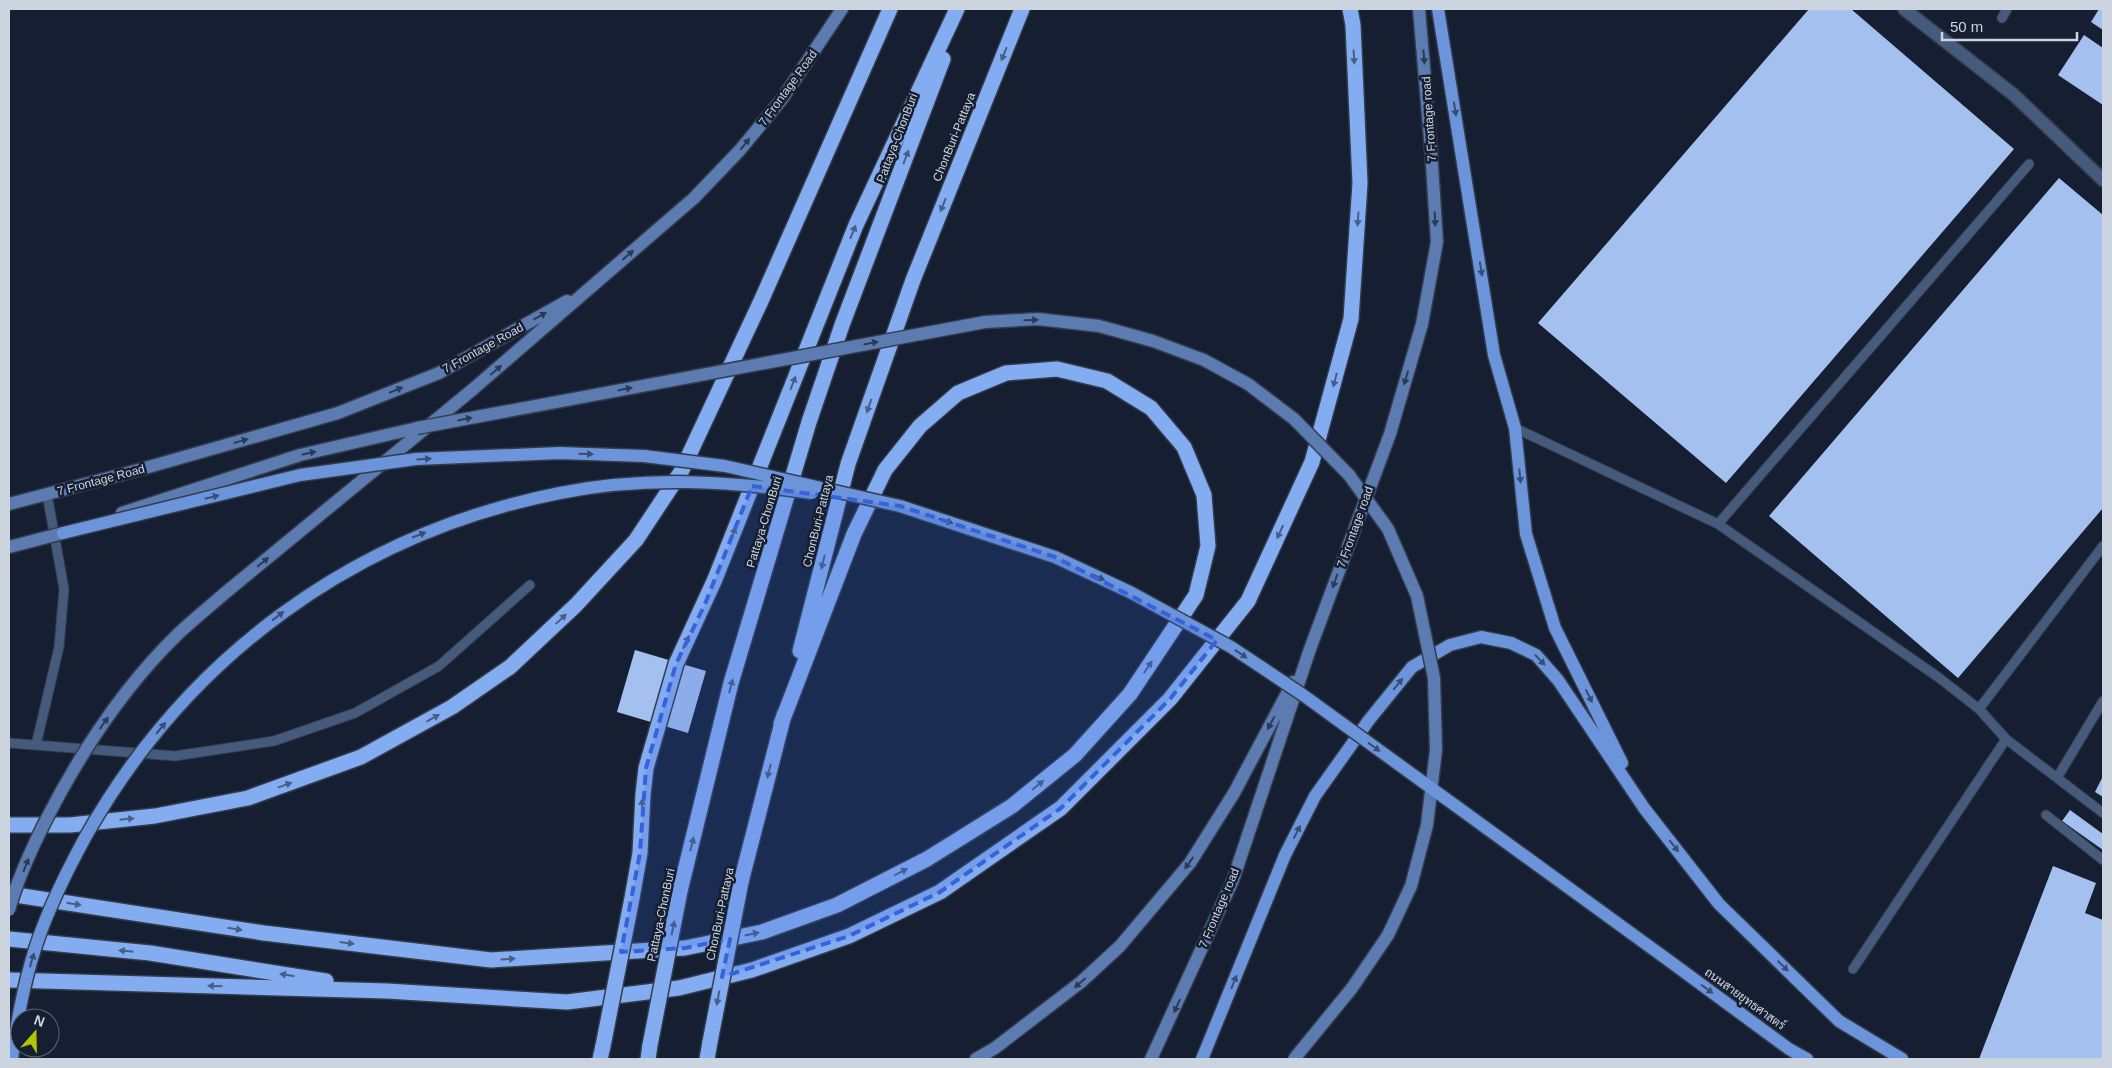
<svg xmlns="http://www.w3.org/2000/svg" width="2112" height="1068" font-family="Helvetica,Sarabun,sans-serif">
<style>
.building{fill:#a3c0ef}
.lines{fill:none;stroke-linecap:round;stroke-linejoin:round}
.service-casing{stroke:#323c4d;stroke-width:11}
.minor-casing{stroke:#323c4d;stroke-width:15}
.secondary-casing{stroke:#323c4d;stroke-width:15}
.primary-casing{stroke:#323c4d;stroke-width:15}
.motorway-casing{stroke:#323c4d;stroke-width:18}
.service{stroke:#465a7c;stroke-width:9}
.minor{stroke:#465a7c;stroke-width:12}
.secondary{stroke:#5b7bb1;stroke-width:12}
.primary{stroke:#6b94da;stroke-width:12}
.motorway{stroke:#84acf0;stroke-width:15}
.secondary-bridge-casing{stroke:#323c4d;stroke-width:15;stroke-linecap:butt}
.primary-bridge-casing{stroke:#323c4d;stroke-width:15;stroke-linecap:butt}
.motorway-bridge-casing{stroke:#323c4d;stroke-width:18;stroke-linecap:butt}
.secondary-bridge{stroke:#5b7bb1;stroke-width:12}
.primary-bridge{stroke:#6b94da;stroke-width:12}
.motorway-bridge{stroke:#84acf0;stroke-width:15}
.oneway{fill:#475e87}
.oneway2{fill:#2a3b57}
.oneway3{fill:#374e75}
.marked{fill:#3762d9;fill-opacity:0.2;stroke:#3762d9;stroke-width:4;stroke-dasharray:10 6;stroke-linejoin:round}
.labels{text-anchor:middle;stroke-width:5;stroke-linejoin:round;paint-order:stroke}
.street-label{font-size:12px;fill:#ccd4df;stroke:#151f31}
</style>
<rect width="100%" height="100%" fill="#151f31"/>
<!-- building -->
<path class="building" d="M1809 9H1851L2014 149 1726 483 1538 323Z
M2099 9H2103V30L2091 22Z
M2084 35 2103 48V105L2058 75Z
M2059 178 2103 215V508L1958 678 1769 516Z
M635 650 706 671 688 733 617 712Z
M2103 776V797L2095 792Z
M2070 810 2103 834V850L2062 821Z
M2053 866 2096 883 2085 913 2103 920V1059H1979Z"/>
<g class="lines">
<defs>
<path id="service" d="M2002 18 2007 9
M1515 428 1718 524 1938 677 1979 709 2006 739 2103 813
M1718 524 2029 164
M1979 709 2103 546
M9 743 175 756 274 741 355 713 439 666 530 585
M36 745 59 647 64 589 47 494
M2057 778 2103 701
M2046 815 2103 860
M1853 969 2006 739"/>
<path id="minor" d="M1904 9 2014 95 2103 180"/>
<path id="secondary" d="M9 504 131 472 338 413 439 373 567 301
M122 513 300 455 417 428
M225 593 472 390 694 198 740 150 782 99 842 9
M976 1059 995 1048 1081 982 1120 946 1190 863 1234 793 1293 682
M1151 1059 1233 880 1310 649 1390 434 1422 324 1437 242 1431 150 1419 9"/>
<path id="primary" d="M1438 9 1494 355 1515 428 1526 534 1555 628 1622 763
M1668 960 1789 1049 1807 1059
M1202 1059 1285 855 1315 796 1369 720 1412 667 1450 645 1481 637 1511 643 1536 655 1558 680 1644 808 1719 904 1839 1021 1902 1059"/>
<path id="motorway" d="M800 651 848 464 913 280 1022 9
M9 825H70L155 816 248 798 361 757 452 707 510 667 576 605 636 540 681 472 761 301 890 9
M741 882 784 715
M680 891 731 683 809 422 842 325 943 59
M9 894 264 933 491 960 685 948 762 932 837 905 927 859 1012 806 1075 755 1130 694 1196 595 1208 546 1204 495 1184 447 1151 408 1107 381 1057 369 1006 373 958 393 920 426 885 470 854 534 781 724
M632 898 640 853 643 794 646 768 676 664 715 579 856 225 957 9
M9 939 150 953 326 981
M9 980 387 991 567 1002 679 988 752 970 849 936 940 892 1061 808 1170 699 1248 601 1312 462 1351 319 1360 183 1353 25 1350 9
M600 1059 603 1046
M648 1059 650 1045
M707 1059 710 1042"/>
</defs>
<!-- service casing -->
<use href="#service" class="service-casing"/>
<!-- minor casing -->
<use href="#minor" class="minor-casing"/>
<!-- secondary casing -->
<use href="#secondary" class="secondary-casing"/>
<!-- primary casing -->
<use href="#primary" class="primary-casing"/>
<!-- motorway casing -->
<use href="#motorway" class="motorway-casing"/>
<!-- service -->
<use href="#service" class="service"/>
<!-- minor -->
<use href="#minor" class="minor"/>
<!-- secondary -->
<use href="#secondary" class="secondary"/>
<!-- primary -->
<use href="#primary" class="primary"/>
<!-- motorway -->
<use href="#motorway" class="motorway"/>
<defs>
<path id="secondary-bridge" d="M417 428 985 322 1038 319 1099 326 1153 341 1204 360 1248 384 1294 419 1349 475 1388 529 1417 596 1434 678 1436 750 1427 825 1411 886 1388 935 1352 988 1294 1059
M9 547 63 533
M9 910C17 880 31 850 45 822 80 753 123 687 179 633 194 619 210 606 225 593"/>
<path id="primary-bridge" d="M63 533 300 475 416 459 559 453 644 456 725 466 900 506 1055 557 1130 592 1231 647 1303 695 1668 960
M12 1059C16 1027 22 994 31 962 43 919 64 876 86 836 188 655 356 533 560 493 644 476 728 481 812 493"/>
<path id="motorway-bridge" d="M710 1042 741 882
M650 1045 680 891
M603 1046 632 898"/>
</defs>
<!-- secondary-bridge casing -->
<use href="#secondary-bridge" class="secondary-bridge-casing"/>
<!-- primary-bridge casing -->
<use href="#primary-bridge" class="primary-bridge-casing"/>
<!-- motorway-bridge casing -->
<use href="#motorway-bridge" class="motorway-bridge-casing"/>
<!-- secondary-bridge -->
<use href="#secondary-bridge" class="secondary-bridge"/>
<!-- primary-bridge -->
<use href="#primary-bridge" class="primary-bridge"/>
<!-- motorway-bridge -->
<use href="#motorway-bridge" class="motorway-bridge"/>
</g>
<!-- one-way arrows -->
<defs><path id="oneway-solid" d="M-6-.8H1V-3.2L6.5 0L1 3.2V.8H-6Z" transform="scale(1.25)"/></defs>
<g class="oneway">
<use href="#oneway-solid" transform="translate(1004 54) rotate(112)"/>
<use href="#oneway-solid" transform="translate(1354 57) rotate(87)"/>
<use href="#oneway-solid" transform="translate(906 157) rotate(-69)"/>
<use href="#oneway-solid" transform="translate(943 205) rotate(112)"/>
<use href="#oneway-solid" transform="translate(1358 219) rotate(94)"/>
<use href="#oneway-solid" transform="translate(853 232) rotate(-68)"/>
<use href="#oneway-solid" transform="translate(1335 380) rotate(105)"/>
<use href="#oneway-solid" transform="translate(793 383) rotate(-69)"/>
<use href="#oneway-solid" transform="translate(869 406) rotate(109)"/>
<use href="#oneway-solid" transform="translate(1280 532) rotate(115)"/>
<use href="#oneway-solid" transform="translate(733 534) rotate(-69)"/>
<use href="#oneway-solid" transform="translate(823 562) rotate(104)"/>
<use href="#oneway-solid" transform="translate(561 619) rotate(-43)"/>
<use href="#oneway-solid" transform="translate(686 642) rotate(-65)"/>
<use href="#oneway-solid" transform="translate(1148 667) rotate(-56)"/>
<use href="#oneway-solid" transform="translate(731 686) rotate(-75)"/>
<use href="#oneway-solid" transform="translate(433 718) rotate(-29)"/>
<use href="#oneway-solid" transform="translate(769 771) rotate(104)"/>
<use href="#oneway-solid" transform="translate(285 785) rotate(-20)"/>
<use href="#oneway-solid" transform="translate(1038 785) rotate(-39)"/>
<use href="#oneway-solid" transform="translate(642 806) rotate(-89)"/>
<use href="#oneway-solid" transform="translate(127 819) rotate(-6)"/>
<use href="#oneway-solid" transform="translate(692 844) rotate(-76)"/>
<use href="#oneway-solid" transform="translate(901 872) rotate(-27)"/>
<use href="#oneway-solid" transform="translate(74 904) rotate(9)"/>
<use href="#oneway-solid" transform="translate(673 928) rotate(-79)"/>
<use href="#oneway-solid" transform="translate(235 929) rotate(9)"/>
<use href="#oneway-solid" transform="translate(752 934) rotate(-12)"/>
<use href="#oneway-solid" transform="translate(347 943) rotate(7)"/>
<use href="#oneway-solid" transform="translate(126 951) rotate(-174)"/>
<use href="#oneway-solid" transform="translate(508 959) rotate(-3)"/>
<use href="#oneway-solid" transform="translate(287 975) rotate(-171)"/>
<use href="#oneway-solid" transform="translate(215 986) rotate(-178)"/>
<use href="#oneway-solid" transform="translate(718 998) rotate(101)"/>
</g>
<g class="oneway2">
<use href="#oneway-solid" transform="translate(1424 57) rotate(85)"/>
<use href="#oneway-solid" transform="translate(745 144) rotate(-51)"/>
<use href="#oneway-solid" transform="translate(1435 219) rotate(87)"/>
<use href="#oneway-solid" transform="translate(628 255) rotate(-41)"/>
<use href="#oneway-solid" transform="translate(540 316) rotate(-29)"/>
<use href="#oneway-solid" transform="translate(1031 320) rotate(-2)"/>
<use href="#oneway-solid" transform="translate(871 343) rotate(-11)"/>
<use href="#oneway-solid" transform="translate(496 370) rotate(-41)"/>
<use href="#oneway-solid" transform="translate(1406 378) rotate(106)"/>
<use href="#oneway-solid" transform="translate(625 389) rotate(-11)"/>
<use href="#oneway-solid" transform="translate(396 390) rotate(-22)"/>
<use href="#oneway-solid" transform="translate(465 419) rotate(-11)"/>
<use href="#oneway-solid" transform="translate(241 441) rotate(-16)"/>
<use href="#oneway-solid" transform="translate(309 453) rotate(-13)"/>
<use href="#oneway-solid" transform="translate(263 562) rotate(-40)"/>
<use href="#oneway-solid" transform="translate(1335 581) rotate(110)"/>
<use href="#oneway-solid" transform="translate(104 723) rotate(-54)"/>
<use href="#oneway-solid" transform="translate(1271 723) rotate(118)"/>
<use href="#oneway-solid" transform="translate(1189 863) rotate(126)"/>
<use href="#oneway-solid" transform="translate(26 865) rotate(-69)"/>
<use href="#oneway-solid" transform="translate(1080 983) rotate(139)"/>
<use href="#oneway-solid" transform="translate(1177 1006) rotate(114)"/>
</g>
<g class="oneway3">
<use href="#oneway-solid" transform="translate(1455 109) rotate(81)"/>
<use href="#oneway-solid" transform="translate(1481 269) rotate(81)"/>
<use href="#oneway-solid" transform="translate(586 454) rotate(2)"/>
<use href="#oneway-solid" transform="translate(424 459) rotate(-3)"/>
<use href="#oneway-solid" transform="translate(1520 476) rotate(84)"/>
<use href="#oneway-solid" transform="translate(212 497) rotate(-14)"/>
<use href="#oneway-solid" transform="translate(946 521) rotate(18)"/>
<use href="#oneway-solid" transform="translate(419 535) rotate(-21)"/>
<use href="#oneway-solid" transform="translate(1098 577) rotate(25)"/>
<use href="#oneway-solid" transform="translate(278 616) rotate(-38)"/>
<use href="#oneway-solid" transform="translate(1241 654) rotate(34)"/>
<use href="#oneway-solid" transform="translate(1540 660) rotate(46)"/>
<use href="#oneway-solid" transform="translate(1398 684) rotate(-51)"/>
<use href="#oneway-solid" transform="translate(1589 696) rotate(64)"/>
<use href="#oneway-solid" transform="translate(161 728) rotate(-50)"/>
<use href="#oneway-solid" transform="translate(1374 747) rotate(36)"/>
<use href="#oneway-solid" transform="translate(1297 832) rotate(-63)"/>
<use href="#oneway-solid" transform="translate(1674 846) rotate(52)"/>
<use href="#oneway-solid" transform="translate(32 960) rotate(-73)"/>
<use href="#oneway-solid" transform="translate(1783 966) rotate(44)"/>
<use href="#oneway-solid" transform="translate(1234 982) rotate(-68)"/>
<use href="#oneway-solid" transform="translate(1707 989) rotate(36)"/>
</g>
<!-- marked area -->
<path class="marked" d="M752 486 900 506 1055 557 1217 640 1170 699 1061 808 940 892 849 936 722 977 730 939 685 948 621 952 640 853 646 768 676 664 705 604Z"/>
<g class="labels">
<!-- street labels -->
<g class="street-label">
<text transform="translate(788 88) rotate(-54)" y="4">7 Frontage Road</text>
<text transform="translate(1429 119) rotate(-94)" y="4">7 Frontage road</text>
<text transform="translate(954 137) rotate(-68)" y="4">ChonBuri-Pattaya</text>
<text transform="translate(897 138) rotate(-69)" y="4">Pattaya-ChonBuri</text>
<text transform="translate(483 348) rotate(-29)" y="4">7 Frontage Road</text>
<text transform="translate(101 480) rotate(-15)" y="4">7 Frontage Road</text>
<text transform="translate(818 521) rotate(-76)" y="4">ChonBuri-Pattaya</text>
<text transform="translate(764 522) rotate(-73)" y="4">Pattaya-ChonBuri</text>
<text transform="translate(1355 527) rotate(-70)" y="4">7 Frontage road</text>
<text transform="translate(1219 908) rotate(-67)" y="4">7 Frontage road</text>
<text transform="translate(720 914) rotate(-78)" y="4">ChonBuri-Pattaya</text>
<text transform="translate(661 915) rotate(-78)" y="4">Pattaya-ChonBuri</text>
<text transform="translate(1745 999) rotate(36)" y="4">ถนนสายยุทธศาสตร์</text>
</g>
</g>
<!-- border -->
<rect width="2112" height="1068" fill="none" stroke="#ccd4df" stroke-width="20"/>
<!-- north arrow -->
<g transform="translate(35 1033) rotate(20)"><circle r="24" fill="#151f31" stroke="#5e6777"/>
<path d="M0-4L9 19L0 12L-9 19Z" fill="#b1c500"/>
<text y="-8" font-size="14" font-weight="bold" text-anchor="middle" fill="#ccd4df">N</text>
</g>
<!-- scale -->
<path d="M1942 32v8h135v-8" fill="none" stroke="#ccd4df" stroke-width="2.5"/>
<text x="1950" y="32" font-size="15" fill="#ccd4df" stroke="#151f31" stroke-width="4" paint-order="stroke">50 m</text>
</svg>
